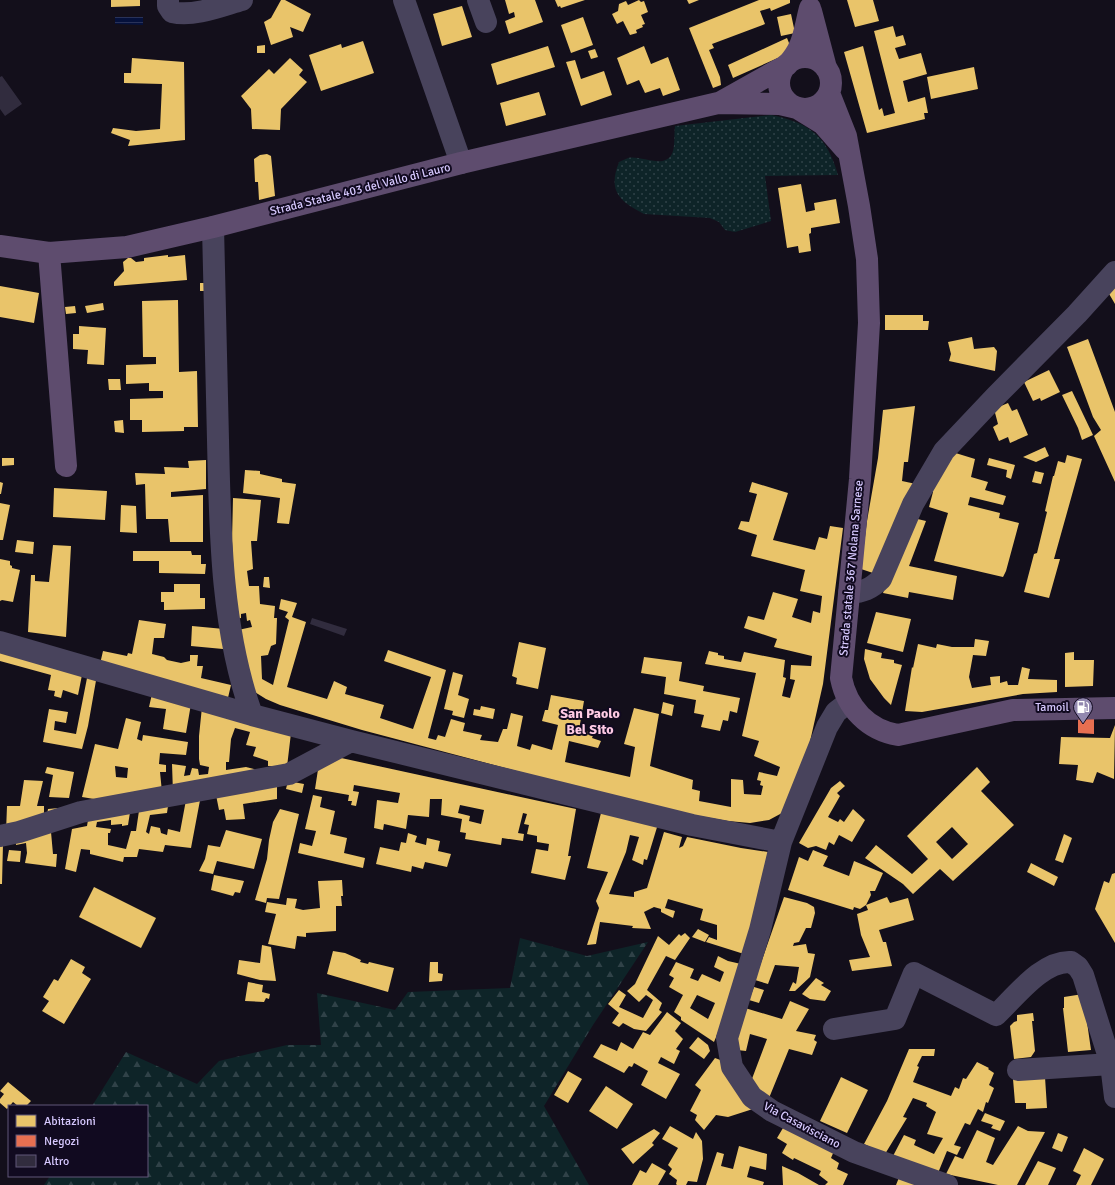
<svg xmlns="http://www.w3.org/2000/svg" width="1115" height="1185" font-family="Signika,sans-serif">
<style>
.green{fill:url(#green-dots)}
.forest{fill:url(#forest-firs)}
.water{fill:url(#water-rules)}
.homes{fill:#e9c46a;fill-rule:evenodd}
.shops{fill:#e76f51}
.building{fill:#312c3e}
.lines{fill:none;stroke-linecap:round;stroke-linejoin:round}
.minor{stroke:#48435c;stroke-width:22}
.major{stroke:#5e4c6e;stroke-width:22}
.labels{text-anchor:middle;stroke-width:4;stroke-linejoin:round;paint-order:stroke}
.street-label{font-size:12px;fill:#d7c9ff;stroke:#110a20}
.poi-label{font-size:12px;fill:#d7c9ff;stroke:#110a20;text-anchor:end}
.quarter-label{font-size:14px;font-weight:bold;fill:#ffcbe5;stroke:#110a20}
</style>
<defs>
<pattern id="green-dots" width="8" height="8" patternUnits="userSpaceOnUse"><rect width="8" height="8" fill="#0e2428"/><path d="M2 2h.1M6 6h.1" fill="none" stroke="#304248" stroke-width="1.8" stroke-linecap="round"/></pattern>
<pattern id="forest-firs" width="22" height="20" patternUnits="userSpaceOnUse"><rect width="22" height="20" fill="#0e2428"/><path d="M5 1l3.5 6h-7zM16 11l3.5 6h-7z" fill="#304248"/></pattern>
<pattern id="water-rules" width="6" height="5" patternUnits="userSpaceOnUse"><rect width="6" height="5" fill="#05113c"/><path d="M0 2.5h6" fill="none" stroke="#293259"/></pattern>
</defs>
<rect width="100%" height="100%" fill="#130f1b"/>
<!-- green -->
<path class="green" d="M771 115C810 123 827 136 838 175L765 176 771 221 735 232 725 230 719 222 710 218 644 214C618 201 608 190 619 162 622 161 625 159 628 158 642 155 667 171 673 151 675 144 674 134 675 126Z"/>
<!-- forest -->
<path class="forest" d="M520 938 587 956 648 942 593 1025 544 1106 589 1185H44L50 1176H147V1106H92L126 1052 197 1084 219 1061 287 1045H321L317 993 395 1010 408 992 510 988Z"/>
<!-- water -->
<path class="water" d="M115 17H143V25L115 24Z"/>
<!-- homes -->
<path class="homes" d="M111 0H140V6L111 7Z
M281 0H285L311 14 303 32 290 27 293 37 271 45 264 22 271 18Z
M505 0H535L543 22 509 34 505 21 515 17 514 12 509 14Z
M555 0H585L561 8 560 6 558 7Z
M639 0 641 2 644 1 648 12 641 15 645 24 642 25 643 27 636 30 637 33 630 35 623 21 617 24 612 14 618 11 619 4 626 1 628 5Z
M687 0H699L689 4Z
M759 0H790V3L771 11 770 8 760 11 765 24 712 44 714 48 709 50 720 77 721 85 713 88 689 28Z
M847 0H873L879 21 855 27Z
M462 6 472 37 442 46 433 14Z
M791 14 795 33 781 36 777 17Z
M583 17 593 45 571 53 561 25Z
M893 26 896 37 903 35 906 45 895 48 899 59 921 53 927 74 903 81 908 102 925 97 928 113H924L925 119 867 133 844 52 863 46 879 110 882 108 884 116 895 113 874 31Z
M787 38 791 48 780 57 733 78 728 65Z
M363 41 374 73 321 91 309 55 341 44 342 48Z
M265 45V53H257V46Z
M548 46 555 67 497 85 491 64Z
M644 46 651 64 668 57 680 90 663 96 660 88 645 93 639 80 627 85 617 58Z
M595 49 598 57 591 59 588 51Z
M132 58 184 62 185 140 128 146 130 140 111 133 113 128 136 131 160 129 162 84 124 83V73H131Z
M290 58 303 70 299 75 307 82 281 109 280 130 252 129 251 109 241 96 269 69 274 74Z
M575 60 581 79 604 71 612 95 581 106 566 62Z
M974 67 978 89 931 99 927 77Z
M539 92 546 115 506 126 500 103Z
M267 154 271 156 275 196 259 200 258 182H255L254 159 260 155Z
M801 184 806 212 815 210 814 203 836 199 840 223 811 228V233L809 234 811 251 799 253 798 246 787 248 778 188Z
M168 255V257L185 255 187 280 114 286V282L124 271 123 262 128 258H131L136 262 144 261V258Z
M1115 281V304L1105 287Z
M200 283H207V291H200Z
M0 286 39 293 34 323 0 317Z
M178 300 179 372 197 371 198 427H184V431L142 432V420H130V399L163 398V391H149V383L126 384V365L156 364V357H143L142 301Z
M103 303 104 310 87 313 85 306Z
M75 306 76 313 66 314 65 307Z
M885 315H923V321H929L928 330H885Z
M79 326 106 328 104 365 87 364 88 350 73 349V334H79Z
M972 337 974 349 994 347 997 351 995 371 949 361 951 354 948 342Z
M1088 339 1115 412V482L1094 436 1101 430 1093 417 1067 347Z
M1049 370 1060 392 1041 401 1040 398 1033 401 1024 382Z
M108 379H120L121 390H109Z
M1072 391 1093 435 1082 440 1078 428 1062 395Z
M1008 403 1012 411 1017 409 1028 435 1010 443 1008 437 999 441 993 427 998 424 994 409Z
M915 406 908 462H904L902 481 916 484 873 573 861 569 867 521 878 458 883 410Z
M123 420 124 433 115 432 114 421Z
M1045 447 1049 456 1036 462 1023 457Z
M949 451 975 459 971 477 988 482 985 490 1006 496 1003 505 970 497 968 505 1000 513 999 518 1019 523 1006 571 1003 577 934 561 948 513 929 507 933 492 930 491Z
M1067 455 1082 459 1054 559H1060L1049 598 1024 592 1034 554 1037 553 1047 512 1045 511 1053 476H1054L1058 461 1065 463Z
M2 458H14V465L2 466Z
M989 458 1015 465 1011 479 1006 477 1007 470 987 465Z
M206 460V489L171 492V497L203 495V542H170L168 519H146L145 484 136 485 135 473 165 474 164 467 189 468 188 461Z
M245 470 260 471V474L282 479V482L296 484 289 524 277 523 280 498 243 493Z
M1035 471 1044 473 1041 484 1032 482Z
M0 482 3 483 1 494H0Z
M752 482 788 493 773 540 815 550 819 537 827 539 830 526 843 528 823 684 809 746 782 813 769 820 750 823 728 821 664 810 362 730 280 705 266 699 250 689 238 630 252 627 250 620 247 621 246 613 241 614V618L236 619 232 541 233 498 261 500 257 541H251L253 569 247 571 249 586H259L260 604 275 606 274 618H277L276 644 271 646 268 655 261 656 262 679 273 685 289 620 285 617 288 612 279 609 281 599 297 603 292 617 306 622 287 687 327 699 334 681 347 687 345 694 384 705 380 718 413 729 431 677 384 661 388 650 446 670 428 738 436 740 438 735 445 737 451 719 465 723 463 731 482 735 480 740 498 742 503 729H507L511 713 523 716 517 746 530 750 532 744 552 750 558 725 542 721 545 710H548L551 695 584 701 579 730 594 733 592 738 601 741 598 748 569 741 565 762 630 777 635 747 624 744 634 708 659 714 650 766 693 780 692 789 700 791 699 801 731 807V779L743 780 744 794 761 795 763 786 760 785 761 781 757 780 759 772 777 776 780 767 754 756 759 741 742 736 756 673 705 664 709 651 718 653V655L724 656V659L741 662 744 652 785 660 783 677 786 678 782 696 790 698 795 680 790 679 791 665 811 666 812 656 774 647 777 639 744 628 748 616 764 620 773 592 798 599 792 617 811 623 813 611 820 613 822 596 800 591 805 570 751 556 757 535 738 529 741 521 749 522 757 494 749 492Z
M54 488 107 491 105 520 53 517Z
M0 503 10 505 3 540H0Z
M121 505 136 506 137 533 120 532Z
M909 517 926 521 909 566 957 576 953 600 909 592 908 598 883 593Z
M17 540 34 542 33 554 15 552Z
M53 545 71 546 66 637 28 632 31 575H35V581L49 582Z
M133 551H191L192 555H201V564H206L205 574 159 573V561H133Z
M0 559 10 561V565L12 566V568L20 570 13 602 2 600 0 601Z
M264 577H269L270 588 263 587Z
M174 584H200V598H205V609L164 610V602H161V592H174Z
M876 612 911 619 903 652 867 643Z
M139 620 166 624 164 638H154L152 654 164 657 167 660 181 663 190 661V655H198L197 666H203L201 678 231 685 227 702 100 664 103 651 127 656 128 653 132 654Z
M192 626 224 629 223 649 191 646Z
M975 639 989 641 986 656 973 655 969 677 972 688 991 685 990 677 1000 676V683L1007 681 1008 685H1018L1022 667 1030 669 1028 679 1057 680V692L1023 694 922 712 905 711 912 667 913 668 918 644 936 648 937 644 952 647H974Z
M519 642 546 648 538 689 516 684 517 678 512 676Z
M0 646 83 670 78 695 63 690 61 698 54 696 55 691 48 690 51 675 0 661Z
M865 649 882 653 881 658 894 660V663L902 665 891 705 884 698 870 679 864 659Z
M1074 652V660H1094L1093 686 1065 687V653Z
M644 657 682 662 679 681 704 686 703 691 740 698 737 713 730 711 728 721 723 720 720 731 701 727 704 715 694 713 696 700 664 694 666 677 641 673Z
M453 672 463 675 458 695 469 699 464 718 452 715 453 711 444 709Z
M88 673 97 675 88 726 82 749 43 742 49 709 68 712 66 723 55 721 54 730 76 734Z
M152 694 191 704 186 733 163 729 166 709 149 707Z
M663 702 674 705 672 716 661 713Z
M481 706 495 709 493 719 473 715 474 709 480 710Z
M202 707 291 733 287 767 268 766V761L253 756 256 747 246 745 250 732 235 728 231 739 229 762H226V770L246 767 258 770 173 793 172 764 186 766 184 776 190 775 192 768 198 769 199 775 208 774 209 767 200 765 199 759V736Z
M126 718 141 722 137 739 142 741 143 735 188 742 186 755 160 753 159 764 166 765V772H160L162 792 100 800 82 797 95 744 118 749ZM115 766 128 768 127 778 116 777Z
M1115 725 1114 779 1097 772 1093 783 1076 780 1078 765 1059 764 1061 737 1110 738Z
M332 756 576 809 568 856H571L565 880 531 873 536 849 548 851 549 844 537 842V836L527 834 529 825 524 824 527 814 523 813 518 833 524 834 523 841 502 838 501 845 465 839 466 833 460 832 462 819 441 815 442 799H430L429 817 408 815 406 829 384 824 383 830 374 828 377 800 398 803 400 793 354 785 353 791 359 792 356 806 351 805 352 801H348L349 795 315 789 319 763ZM460 805 484 810 481 824 469 821 470 816 458 813Z
M47 767 74 772 69 798 49 797 53 775 45 773Z
M977 767 990 782 981 791 1014 825 953 881 940 869 913 894 903 884 865 858 876 845 912 874 928 859 907 836ZM952 827 968 844 952 859 936 842Z
M24 780 43 781 37 806H44V814L47 815 48 809 70 807 6 832 7 806H20Z
M288 781 304 784 302 793 286 789Z
M840 781 845 786 837 793 840 796 828 817 838 822 840 819 844 822 853 809 865 820 852 842 839 835 834 845 829 842 826 850 816 846 808 848 799 843 831 788Z
M277 784V799L243 804 245 819 226 820 224 809 219 810 216 795Z
M201 795 191 848 165 845 163 852 139 849 137 857H124L123 862 90 854V850L81 849 76 872 65 869 72 829 87 826 89 814 131 806 128 825 122 826V824L111 825V820L97 822 96 827 111 829 110 833H108V845L126 849 131 831H136L140 804 169 799 167 813 150 815 146 832 149 834 151 826 160 828 161 833 167 835 168 829 180 832 186 800Z
M313 795 322 797 320 807 335 811 330 834 347 838 344 853 365 858 363 868 298 853 300 843 312 846 316 831 305 829Z
M280 809 299 814 279 899 267 898 266 903 255 900 267 859 269 840 273 822Z
M601 813 658 824 647 860 644 859 643 865 632 860 639 837 630 835 626 852 609 894 634 897V892L647 888 664 832 682 837 679 848 683 846 687 837 741 848 768 852 744 954 706 942 709 937 717 940V925L700 920 703 909 668 899 665 908 675 911 673 918 661 912V909L654 907 644 912 651 929 632 928 633 926 600 922 596 944 587 945 599 908 596 901 608 872 587 868Z
M226 830 262 839 254 869 217 861 213 874 199 871 205 859 208 845 220 847Z
M51 832 53 854H57L56 867 25 863 27 853 26 843 16 845 15 834Z
M408 833 417 836 415 842 426 845 427 838 440 841 438 851 451 854 447 867 425 862 423 869 412 866 411 872 376 864 380 847 399 851 401 842 406 843Z
M1064 834 1072 838 1063 863 1055 860Z
M3 844 2 884H0V845Z
M9 850 21 851 20 862 7 861Z
M813 850 828 856 823 866 849 876 854 861 883 873 875 891H870L871 895 866 905 887 897 890 903 908 898 914 920 879 930 883 942H886L892 966 852 971 849 960 870 957 861 935 857 914 868 910 866 905 860 909 854 907 853 910 788 890 799 857 808 861Z
M1031 863 1058 877 1054 886 1027 872Z
M1115 873V943L1095 909 1104 881 1109 883 1112 874Z
M214 875 244 881 240 893 235 892 233 896 211 890Z
M342 880 343 896H341L342 906H336V931L306 933V937L297 936 295 949 268 944 276 914 265 912 267 902 286 905 287 898 297 899 295 908 303 910 320 908 318 881Z
M94 887 156 918 141 948 79 917Z
M784 897 807 903 814 907 815 913 811 928H806L799 942 794 943 793 946 806 944 808 953 815 954 810 977 795 991H789L793 982 796 984 799 967 775 965 768 984 755 980Z
M698 929 709 935 705 942 692 937Z
M685 933 690 938 675 960 666 956 647 990 662 1003 659 1010 662 1012 646 1031 634 1029 623 1023 619 1027 612 1023 619 1013 608 1004 619 990 626 995 619 1007 643 1018 653 1000 646 995 639 1002 627 991 635 984 658 936 669 945 679 934 681 936Z
M262 945 271 947 276 981 260 980 237 974 239 960 260 963Z
M333 951 345 953 361 960 360 962 368 964 369 962 394 968 388 992 327 974Z
M718 956 728 961 741 964 738 983 714 1042 681 1020V1017L674 1012 683 995 669 987 674 978 669 975 676 962 694 969 690 978 698 981 702 974 720 982 724 972 714 967ZM697 995 715 1003 708 1019 690 1008Z
M71 959 85 967 82 973 91 979 64 1024 42 1011 49 1001 43 997 54 979 58 981Z
M430 962H438V973L443 974 442 981 429 982Z
M816 978 824 983 821 985 831 991 825 1001 810 999 802 994Z
M248 982 263 985 262 992 270 994 269 999 266 998 264 1002 245 1001Z
M754 987 764 990 759 1003 749 1000Z
M1083 994 1091 1050 1068 1052 1063 1008H1064V997Z
M790 1001 809 1009 796 1031 816 1035 814 1040 817 1042 812 1055 789 1049 769 1098 750 1084 767 1039 750 1034 746 1051 737 1050V1034L745 1008 782 1019Z
M667 1012 681 1023 675 1031 683 1039 676 1049 680 1051 674 1064 661 1057 658 1063 680 1074 666 1099 641 1085 648 1071 634 1063 632 1067 629 1066 624 1073 593 1057 601 1044 617 1051 621 1042 633 1049 643 1032 650 1035Z
M1033 1013 1034 1021H1032L1035 1051 1031 1057 1014 1059 1010 1026 1014 1022 1017 1021V1015Z
M698 1037 708 1045 710 1051 704 1059 689 1048Z
M909 1049H935L934 1056H922L917 1066 919 1067 913 1082 951 1096 955 1087 959 1089 963 1078 966 1079 977 1062 989 1068 988 1069 994 1073 989 1085 994 1088 988 1103 986 1102 983 1112 978 1109 970 1125 965 1123 954 1145 961 1147 957 1155 947 1151 938 1173 893 1156 904 1135 916 1140 914 1145 934 1154 943 1138 927 1134 936 1112 926 1106 927 1103 913 1098 903 1117 907 1118 885 1154 864 1144 887 1101Z
M715 1058 723 1061 756 1108 728 1117 716 1115 704 1130 695 1120 697 1115 690 1111 701 1090 695 1085Z
M568 1071 582 1079 568 1103 554 1095Z
M841 1077 868 1090 847 1133 820 1121Z
M1045 1077 1047 1108 1026 1109V1103H1015L1013 1079Z
M8 1082 31 1101 26 1106H18L13 1102 7 1109 0 1103V1099L4 1094 0 1091Z
M606 1086 633 1104 617 1129 589 1111Z
M985 1113 1005 1121 1000 1131 991 1128 993 1125 981 1121Z
M786 1123 834 1151 831 1158 839 1163 837 1169 848 1174 843 1185H825L828 1182 819 1175 821 1171 794 1158 793 1160 782 1153 787 1144 777 1138Z
M670 1126 693 1139 696 1132 702 1141 703 1159 697 1182 688 1181 686 1185H677L676 1184 677 1180 669 1174 672 1169 668 1165 678 1148 662 1139Z
M1018 1126 1028 1131 1045 1132 1017 1185H998L946 1174 955 1156 963 1159 977 1130 995 1138 986 1162 993 1165Z
M654 1129 660 1133 652 1143 654 1145 633 1164 621 1149Z
M1058 1133 1068 1137 1062 1152 1052 1148Z
M739 1146 767 1154 766 1170 750 1166 747 1177 764 1182 763 1185H706L717 1152 724 1154 721 1166 733 1169Z
M1084 1148 1104 1159 1091 1185H1076L1081 1175 1073 1171Z
M1038 1161 1056 1168 1048 1185H1025Z
M652 1163 666 1171 658 1185H632L640 1170 646 1173Z
M782 1166 798 1173 819 1185H783Z
M900 1175 931 1185H896Z"/>
<!-- shops -->
<path class="shops" d="M1078 718H1094V734L1078 733Z"/>
<!-- building -->
<path class="building" d="M2 76 22 104 5 116 0 109V77Z
M312 618 347 629 344 636 310 624Z"/>
<g class="lines">
<!-- minor -->
<path class="minor" d="M168 0V6L172 12C194 17 221 6 242 0
M404 0 461 163
M478 0 486 22
M213 227C215 298 216 369 218 440 220 532 221 628 252 715
M849 593C863 592 871 589 881 579L913 504 944 451 996 396 1077 314 1115 272
M0 642 252 715 351 741 692 825 781 842 827 727 836 712 849 702
M0 836 19 832 81 812 289 774 351 741
M781 842 760 930 727 1038 732 1067 752 1097 772 1111 854 1152 947 1185
M834 1029 895 1019 914 973 996 1015C1016 996 1043 960 1071 962L1078 967 1083 975 1111 1064 1115 1097
M1018 1070 1111 1064"/>
<!-- major -->
<path class="major" d="M811 11 826 68
M779 83a26 26 0 1 1 52 0a26 26 0 1 1-52 0Z
M829 93 846 136 859 206 867 259 869 323 860 479 841 678C847 708 868 730 898 735L1013 710 1115 708
M719 103 787 65C804 47 804 31 810 8
M0 246 49 253 127 247 213 227 461 163 718 103 780 104 797 108 823 124 845 149
M49 253 66 466"/>
</g>
<!-- icons -->
<defs>
<symbol id="fuel-pin" viewBox="-11 -11 22 30"><path d="M0 17L-7.5 6A9.5 9.5 0 1 1 7.5 6Z" fill="#9288af" stroke="#110a20"/><path d="M-5.5-6h7V0h2V4h1.3V-2.5L3-4.5l.8-.8L6-3V5H2.5V1h-1V6h-7ZM-4.2-4.7v3.2H.2V-4.7Z" fill="#fff"/></symbol>
</defs>
<g fill-rule="evenodd">
<use href="#fuel-pin" x="1072" y="696" width="22" height="30"/>
</g>
<g class="labels">
<!-- street labels -->
<g class="street-label">
<text transform="translate(360 189) rotate(-14)" y="4">Strada Statale 403 del Vallo di Lauro</text>
<text transform="translate(851 568) rotate(-85)" y="4">Strada statale 367 Nolana Sarnese</text>
<text transform="translate(802 1125) rotate(28)" y="4">Via Casavisciano</text>
</g>
<!-- poi labels -->
<g class="poi-label">
<text x="1069" y="711">Tamoil</text>
</g>
<!-- quarter labels -->
<g class="quarter-label">
<text x="590" y="718">San Paolo<tspan x="590" dy="16">Bel Sito</tspan></text>
</g>
</g>
<!-- legend -->
<rect x="8" y="1105" width="140" height="72" fill="#110a20" stroke="#605679"/>
<rect x="16" y="1115" width="20" height="12" fill="#e9c46a" stroke="#605679"/>
<text x="44" y="1125" font-size="12" fill="#d7c9ff">Abitazioni</text>
<rect x="16" y="1135" width="20" height="12" fill="#e76f51" stroke="#605679"/>
<text x="44" y="1145" font-size="12" fill="#d7c9ff">Negozi</text>
<rect x="16" y="1155" width="20" height="12" fill="#312c3e" stroke="#605679"/>
<text x="44" y="1165" font-size="12" fill="#d7c9ff">Altro</text>
</svg>
